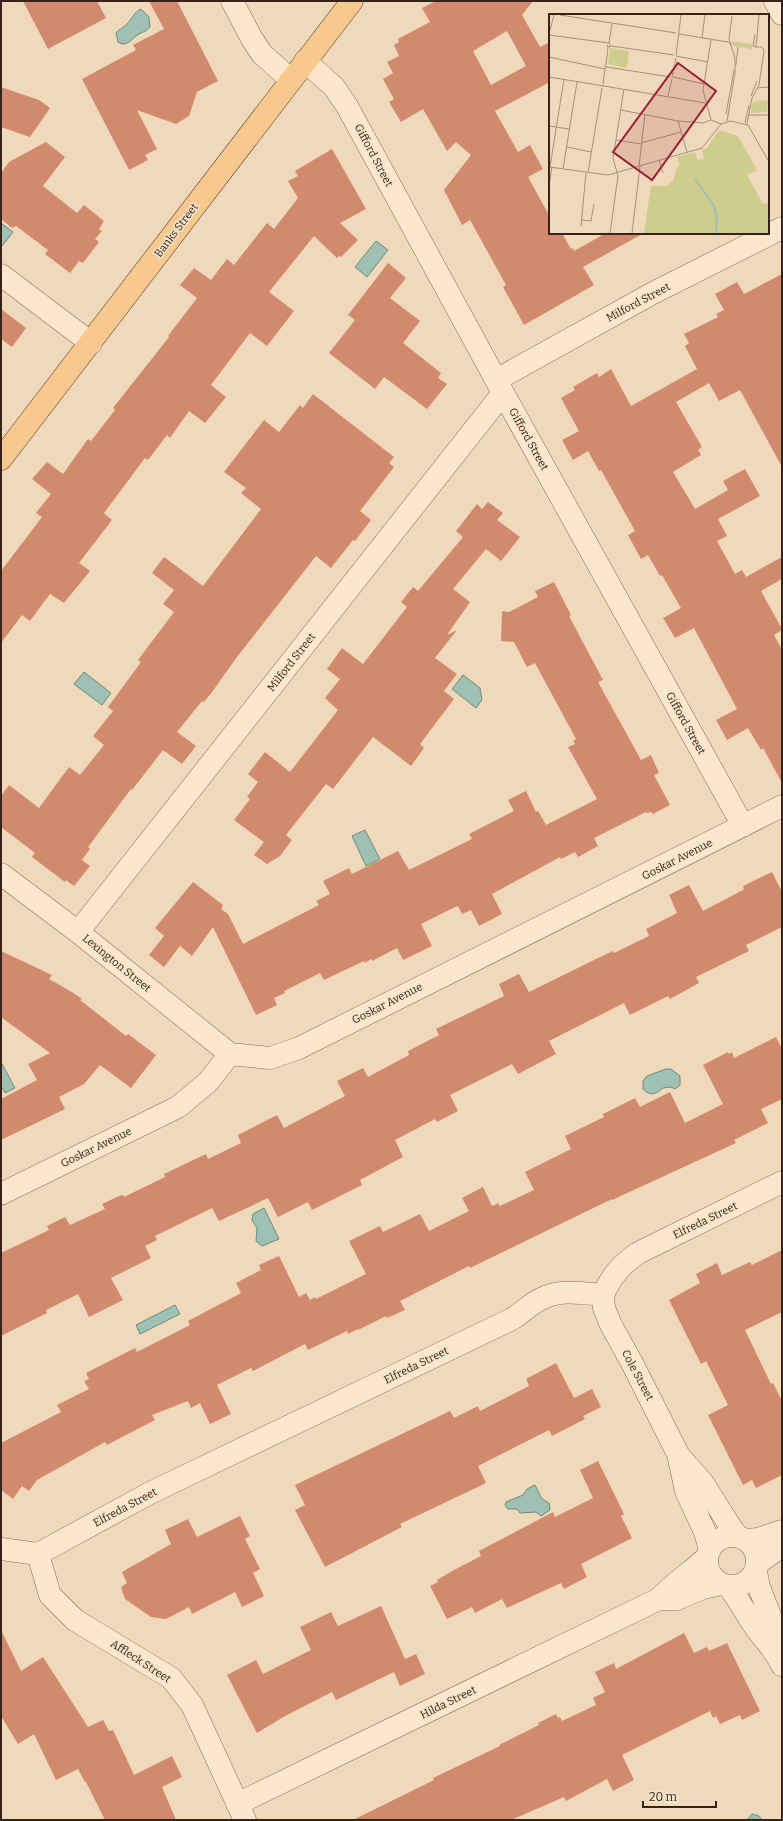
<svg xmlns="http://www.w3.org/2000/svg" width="783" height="1821" font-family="Bitter,serif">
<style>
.water{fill:#9fc0b2;stroke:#678e7f}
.building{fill:#d18a6e;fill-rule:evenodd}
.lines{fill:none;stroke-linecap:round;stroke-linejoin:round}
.minor-casing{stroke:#886954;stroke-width:23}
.major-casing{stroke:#543829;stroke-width:23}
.minor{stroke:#fbe7ce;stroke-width:22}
.major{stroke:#f7c98e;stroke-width:22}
.labels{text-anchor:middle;stroke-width:3;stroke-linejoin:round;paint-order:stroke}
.street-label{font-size:11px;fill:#36241a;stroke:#f7e4ca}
.inset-river{fill:none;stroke:#9fc0b2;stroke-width:2}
.inset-road{fill:none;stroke:#a6917a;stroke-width:1}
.view{fill:#9a2131;fill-opacity:0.15;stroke:#9a2131;stroke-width:2}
.inset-edge{fill:none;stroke:#36241a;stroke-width:2}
</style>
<rect width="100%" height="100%" fill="#f0d9ba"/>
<!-- water -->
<path class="water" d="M141 9 149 17 150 27C146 32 141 32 136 36 131 40 129 44 122 44L118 42 116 33C119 29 123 28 127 24 132 19 134 12 141 9Z
M1 223 13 232 2 246 1 245Z
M376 241 388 250 367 277 355 267Z
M84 672 111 693 102 705 74 684Z
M463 675 480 688 482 700 476 708 452 689Z
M365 830 380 859 366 866 352 836Z
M1 1062 15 1088 5 1093 1 1086Z
M666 1069H671L680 1076V1085L675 1089 671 1087 663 1088C656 1094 651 1097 643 1089V1081L647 1076Z
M264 1208 279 1239 262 1246 256 1241 257 1228 252 1220 253 1214Z
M175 1305 180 1314 140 1334 136 1325Z
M535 1485 542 1499 549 1503 550 1510 541 1516 536 1512 520 1513 517 1509H508L505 1505 506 1502 523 1495 527 1489Z
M752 1814 759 1816 762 1820H747Z"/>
<!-- building -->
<path class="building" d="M23 1H97L106 18 48 49Z
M149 1H177L218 81 197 92 189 116 176 124 137 110 157 149 145 155 148 160 129 170 82 79 136 50 133 45 164 29Z
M436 1H533L522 15 540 47 550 42V82L495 111 518 152 530 145 543 169 528 177 550 217V233H562L571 249 573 248 574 251 606 233H644L583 267 594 285 524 325 503 287 506 285 470 220 462 225 444 190 471 155 456 142 447 151 423 109 401 122 389 102 394 99 383 79 393 73 387 62 399 56 394 45 399 42 398 39 430 22 422 8ZM507 31 526 66 491 85 473 51Z
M1 87 39 100 50 108 30 137 1 127Z
M46 142 65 157 43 186 77 213 84 205 104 221 99 229 102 231 95 239 99 242 83 263 79 261 70 273 45 254 48 250 16 226 12 228 1 219V173L9 162Z
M332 149 366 209 340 223 358 240 341 257 339 256 337 258 314 236 269 292 294 311 267 346 250 333 211 385 226 397 205 423 189 411 170 438 167 435 148 460 145 458 104 513 112 520 79 563 90 571 64 603 50 594 30 621 22 615 1 643V571L42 517 36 513 51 494 32 479 47 462 63 474 88 439 91 441 115 410 113 408 169 337 168 336 197 298 180 285 194 268 211 280 227 259 234 265 267 223 274 229 298 198 288 181 298 176 295 171Z
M388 263 406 278 390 298 420 321 403 343 441 373 438 378 447 384 427 409 384 377 375 389 329 353 355 320 348 315Z
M782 274V467L740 390 719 401 709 383 676 402 702 447 698 450 701 455 673 472 695 509 728 490 723 481 745 469 760 496 718 519 727 536 717 541 735 574 742 570 746 577 782 557V579L761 591 782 629V630L774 635 782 650V783L763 748 761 750 748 728 727 740 716 720 737 709 694 628 675 638 663 618 681 608 662 575 660 576 648 555 641 559 628 535 635 531 601 470 599 471 588 451 573 460 562 440 579 431 561 398 575 390 573 387 597 373 599 377 611 369 631 406 697 369 685 346 689 343 684 334 718 317 716 314 724 310 715 294 737 282 744 294Z
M1 309 26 328 12 347 1 339Z
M313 394 394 457 389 463 394 467 360 511 371 520 355 541 353 540 331 568 316 556 237 657 212 692 204 702 202 701 177 732 196 746 182 764 163 750 132 790 131 789 88 847 90 849 82 860 90 866 74 886 66 880 65 882 32 857 35 853 1 827V796L9 785 39 808 69 767 80 775 104 745 93 736 113 711 108 707 141 662 138 660 174 612 163 604 174 590 152 573 164 557 203 586 261 509 241 493 246 488 224 472 264 420 279 432 300 405 303 408Z
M488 502 503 513 497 520 520 537 501 561 486 549 453 589 470 602 447 635 457 630 435 658 457 674 444 691 454 699 420 744 424 748 411 766 373 737 333 789 326 784 286 835 292 840 280 856 267 864 254 855 264 842 234 820 250 799 247 797 258 782 248 774 265 752 290 772 338 710 325 698 340 679 327 669 342 648 363 664 407 607 401 602 413 587 418 591 463 537 456 531 477 504 482 509Z
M554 582 571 615 569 616 603 680 598 682 641 760 651 755 659 773 654 775 670 805 653 814 651 812 647 813 646 812 594 838 598 846 578 857 575 852 561 859 560 857 492 894 502 914 479 926 471 910 462 914 458 906 455 907 421 924 432 946 403 960 397 948 372 961 371 959 365 963 364 961 324 980 320 973 284 991 285 993 274 998 277 1005 256 1015 213 927 192 956 180 946 164 967 149 955 164 936 155 928 193 882 223 905 221 909 228 914 243 944 319 905 316 901 330 894 323 881 349 868 352 874 398 851 409 870 472 839 469 834 514 811 508 800 526 791 536 812 538 811 546 825 597 799 568 747 575 744 573 741 576 739 535 663 527 667 514 642 501 641 502 611 509 612 538 597 535 591Z
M772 872 782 892V927L746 945 749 951 696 977 699 983 670 999 668 996 630 1015 624 1003 549 1041 556 1054 518 1074 512 1064 450 1095 458 1111 437 1122 435 1119 395 1140 403 1157 360 1180 362 1185 312 1210 308 1202 278 1217 268 1198 219 1221 212 1208 155 1236 157 1240 145 1246 151 1258 111 1278 123 1300 89 1317 78 1294 46 1310 47 1313 1 1336V1253L49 1230 47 1226 65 1217 70 1225 105 1209 102 1204 119 1196 123 1195 124 1197 165 1177 164 1174 206 1154 208 1159 241 1143 238 1135 277 1115 284 1128 345 1096 337 1081 363 1068 368 1077 409 1055 408 1051 439 1035 436 1029 504 996 499 984 519 974 529 992 596 959 613 951 614 953 649 936 646 929 677 913 669 895 689 885 703 911 741 891 744 889 743 886Z
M1 951 52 975 49 979 72 992 82 999 80 1000 126 1036 128 1034 156 1055 131 1088 100 1065 84 1084 59 1097 65 1109 1 1140V1099L37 1080 28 1064 50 1053 1 1017Z
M776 1037 782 1049V1099L761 1109 768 1123 734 1140 736 1143 612 1200V1199L470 1268 469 1266 400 1301 405 1310 387 1318 386 1316 358 1330V1329L348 1334 347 1331 308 1350 305 1344 253 1371 251 1368 217 1385 231 1414 210 1424 200 1403 191 1408 188 1401 152 1415 155 1420 107 1445 105 1442 37 1480 29 1491 22 1486 13 1499 1 1490V1443L61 1412 57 1405 89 1389 84 1381 89 1379 86 1373 135 1348 137 1352 190 1325 188 1321 241 1293 236 1283 261 1270 259 1265 279 1256 299 1297 306 1293 310 1300 315 1297 316 1299 366 1274 349 1241 380 1226 383 1232 420 1214 429 1231 469 1211 462 1198 483 1187 492 1206 498 1203 500 1206 534 1190 525 1172 571 1149 565 1136 604 1117 603 1114 635 1098 640 1107 670 1092 685 1123 723 1104 703 1065 728 1052 729 1054 732 1052 734 1058Z
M782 1250V1312L745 1330 771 1384 773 1383 782 1401V1475L756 1488 752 1480 743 1485 708 1415 728 1405 706 1361 701 1364 669 1300 700 1283 696 1274 717 1263 722 1275 750 1262 752 1265Z
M556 1363 574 1398 592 1389 601 1407 583 1416 585 1419 552 1436 549 1430 478 1466 486 1483 400 1524 402 1527 325 1567 295 1510 305 1505 295 1485 450 1411 454 1418 478 1406 480 1411 529 1386 526 1379Z
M598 1461 624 1514 621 1516 632 1538 581 1564 587 1577 564 1589 561 1583 507 1608 502 1599 475 1613 472 1607 447 1619 430 1586 438 1582 437 1580 452 1571 481 1556 479 1551 553 1512 555 1517 593 1498 580 1470Z
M240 1516 250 1536 245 1539 260 1569 253 1573 264 1596 242 1607 235 1592 192 1614 189 1607 166 1619 151 1617 125 1599 121 1587 127 1583 122 1572 171 1544 165 1530 188 1519 197 1537Z
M381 1606 405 1659 416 1654 425 1674 400 1686 394 1672 336 1700 332 1692 285 1716 257 1733 227 1675 256 1660 263 1674 311 1650 300 1627 331 1612 338 1626Z
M1 1630 21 1671 43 1657 88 1727 103 1720 109 1731 113 1730 134 1775 172 1756 182 1777 162 1787 176 1820H105L86 1782H85L78 1769 56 1780 34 1734 18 1744 1 1716Z
M684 1633 694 1653 707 1647 709 1651 727 1643 760 1711 742 1720 740 1715 720 1724 716 1716 713 1718 710 1711 622 1755 634 1780 613 1791 607 1779 566 1801 564 1797 511 1820H353L434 1780 433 1778 500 1746 499 1745 539 1725 538 1723 556 1714 558 1718 560 1717 562 1721 596 1705 593 1698 605 1692 595 1672 614 1663 616 1669Z"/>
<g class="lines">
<defs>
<path id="minor" d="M232 1 252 39 262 54 291 80
M775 1 782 14
M305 61 334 87 347 106 496 380 743 826
M1 275 91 343
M496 380 653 293 782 228
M1 874 78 932 230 1054
M78 932 503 393
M1 1194 178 1107 208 1082 230 1054 270 1058 299 1048 782 806
M603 1295 604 1308 611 1325 631 1361 678 1454 686 1491 705 1532 710 1550
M603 1295C612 1275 620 1266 638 1253L782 1182
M680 1457 703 1483 730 1526 738 1537
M707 1561a25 25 0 1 1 50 0a25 25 0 1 1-50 0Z
M747 1540 758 1539 782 1531
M1 1549 38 1554
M38 1554 150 1493 512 1319C522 1313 530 1304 541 1299 560 1289 581 1293 603 1295
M38 1554 50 1595 75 1620 171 1678 192 1705 245 1820
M758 1563 782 1546
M756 1572 759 1587 773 1623 775 1650
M728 1586C740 1600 747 1617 758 1631 768 1644 774 1649 782 1665
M659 1599H677L703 1588 721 1584
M237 1804 659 1599C673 1583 692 1572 707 1557"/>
<path id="major" d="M1 459 352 1"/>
</defs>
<!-- minor casing -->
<use href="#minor" class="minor-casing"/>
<!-- major casing -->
<use href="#major" class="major-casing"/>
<!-- minor -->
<use href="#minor" class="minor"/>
<!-- major -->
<use href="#major" class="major"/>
</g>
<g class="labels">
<!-- street labels -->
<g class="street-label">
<text transform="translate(374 155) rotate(62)" y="4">Gifford Street</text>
<text transform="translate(176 230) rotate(-53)" y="4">Banks Street</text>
<text transform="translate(638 302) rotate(-28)" y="4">Milford Street</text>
<text transform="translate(529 439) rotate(61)" y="4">Gifford Street</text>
<text transform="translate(291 662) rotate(-52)" y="4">Milford Street</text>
<text transform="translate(686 723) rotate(61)" y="4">Gifford Street</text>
<text transform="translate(677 859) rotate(-27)" y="4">Goskar Avenue</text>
<text transform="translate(117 963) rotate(39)" y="4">Lexington Street</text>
<text transform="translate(387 1003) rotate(-27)" y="4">Goskar Avenue</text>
<text transform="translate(96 1147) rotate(-26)" y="4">Goskar Avenue</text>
<text transform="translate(705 1220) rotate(-26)" y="4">Elfreda Street</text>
<text transform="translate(416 1365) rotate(-26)" y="4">Elfreda Street</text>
<text transform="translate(638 1375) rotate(62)" y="4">Cole Street</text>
<text transform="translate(125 1507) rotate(-28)" y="4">Elfreda Street</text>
<text transform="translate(141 1661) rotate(33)" y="4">Affleck Street</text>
<text transform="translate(448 1702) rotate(-26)" y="4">Hilda Street</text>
</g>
</g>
<!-- overview -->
<g transform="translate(549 14)">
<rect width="220" height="220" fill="#f0d9ba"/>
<path d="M182 27 203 30V35L185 32ZM61 34 80 37 78 54 59 50ZM213 86 219 87 218 98 202 99 203 89ZM170 116 189 122 208 156 198 161 214 190 220 189V219H95L102 172H117L124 167 128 153 131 152 128 143 146 138 148 146 155 145 153 136 158 134Z" fill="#cecd8e"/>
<path class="inset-river" d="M146 165 165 192 168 204 167 219"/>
<path class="inset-road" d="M11 1 127 19M0 20 5 1M130 20 179 28 183 31M206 20 204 32 207 33M0 21 60 29 62 32 59 33 58 31M153 24 156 1M60 29 63 10M62 32 125 41M207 33 210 1M127 41 132 1M127 42 159 48M0 43 56 55 58 53 55 52M57 51 59 33M187 51 189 33M58 53 121 63M0 63 55 72H52M123 63 127 44M124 63 155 70M54 70 56 55M55 72 156 89M208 74 220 73M119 82 123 65M202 82 208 67M72 96 129 107 154 109 162 106 172 110M177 100 185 56M200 101H220M162 106 154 76 162 26M129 107 138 138M178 107 186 59V44L180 25 183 2M196 109 200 91M198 110 203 84 210 71 215 37 213 33H207M0 112 20 115M67 126 92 130M92 129 132 118M18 133 42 138M110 146 114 159M90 152 96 100M0 153 59 161 153 134 172 110 181 107 199 111 220 148M1 153 15 65M14 155 28 68M39 159 53 74M0 172 3 153M32 206 42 207 45 190M32 212 37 159M61 219 69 162 64 144 75 75M83 219 91 152"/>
<path class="view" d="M129 49 167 77 103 166 64 138Z"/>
<rect width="220" height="220" class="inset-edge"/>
</g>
<!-- border -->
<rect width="783" height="1821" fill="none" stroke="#36241a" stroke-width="4"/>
<!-- scale -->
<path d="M643 1801v6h73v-6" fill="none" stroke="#36241a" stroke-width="2"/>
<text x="649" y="1801" font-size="12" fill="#36241a" stroke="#f7e4ca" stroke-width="3" paint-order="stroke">20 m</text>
</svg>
